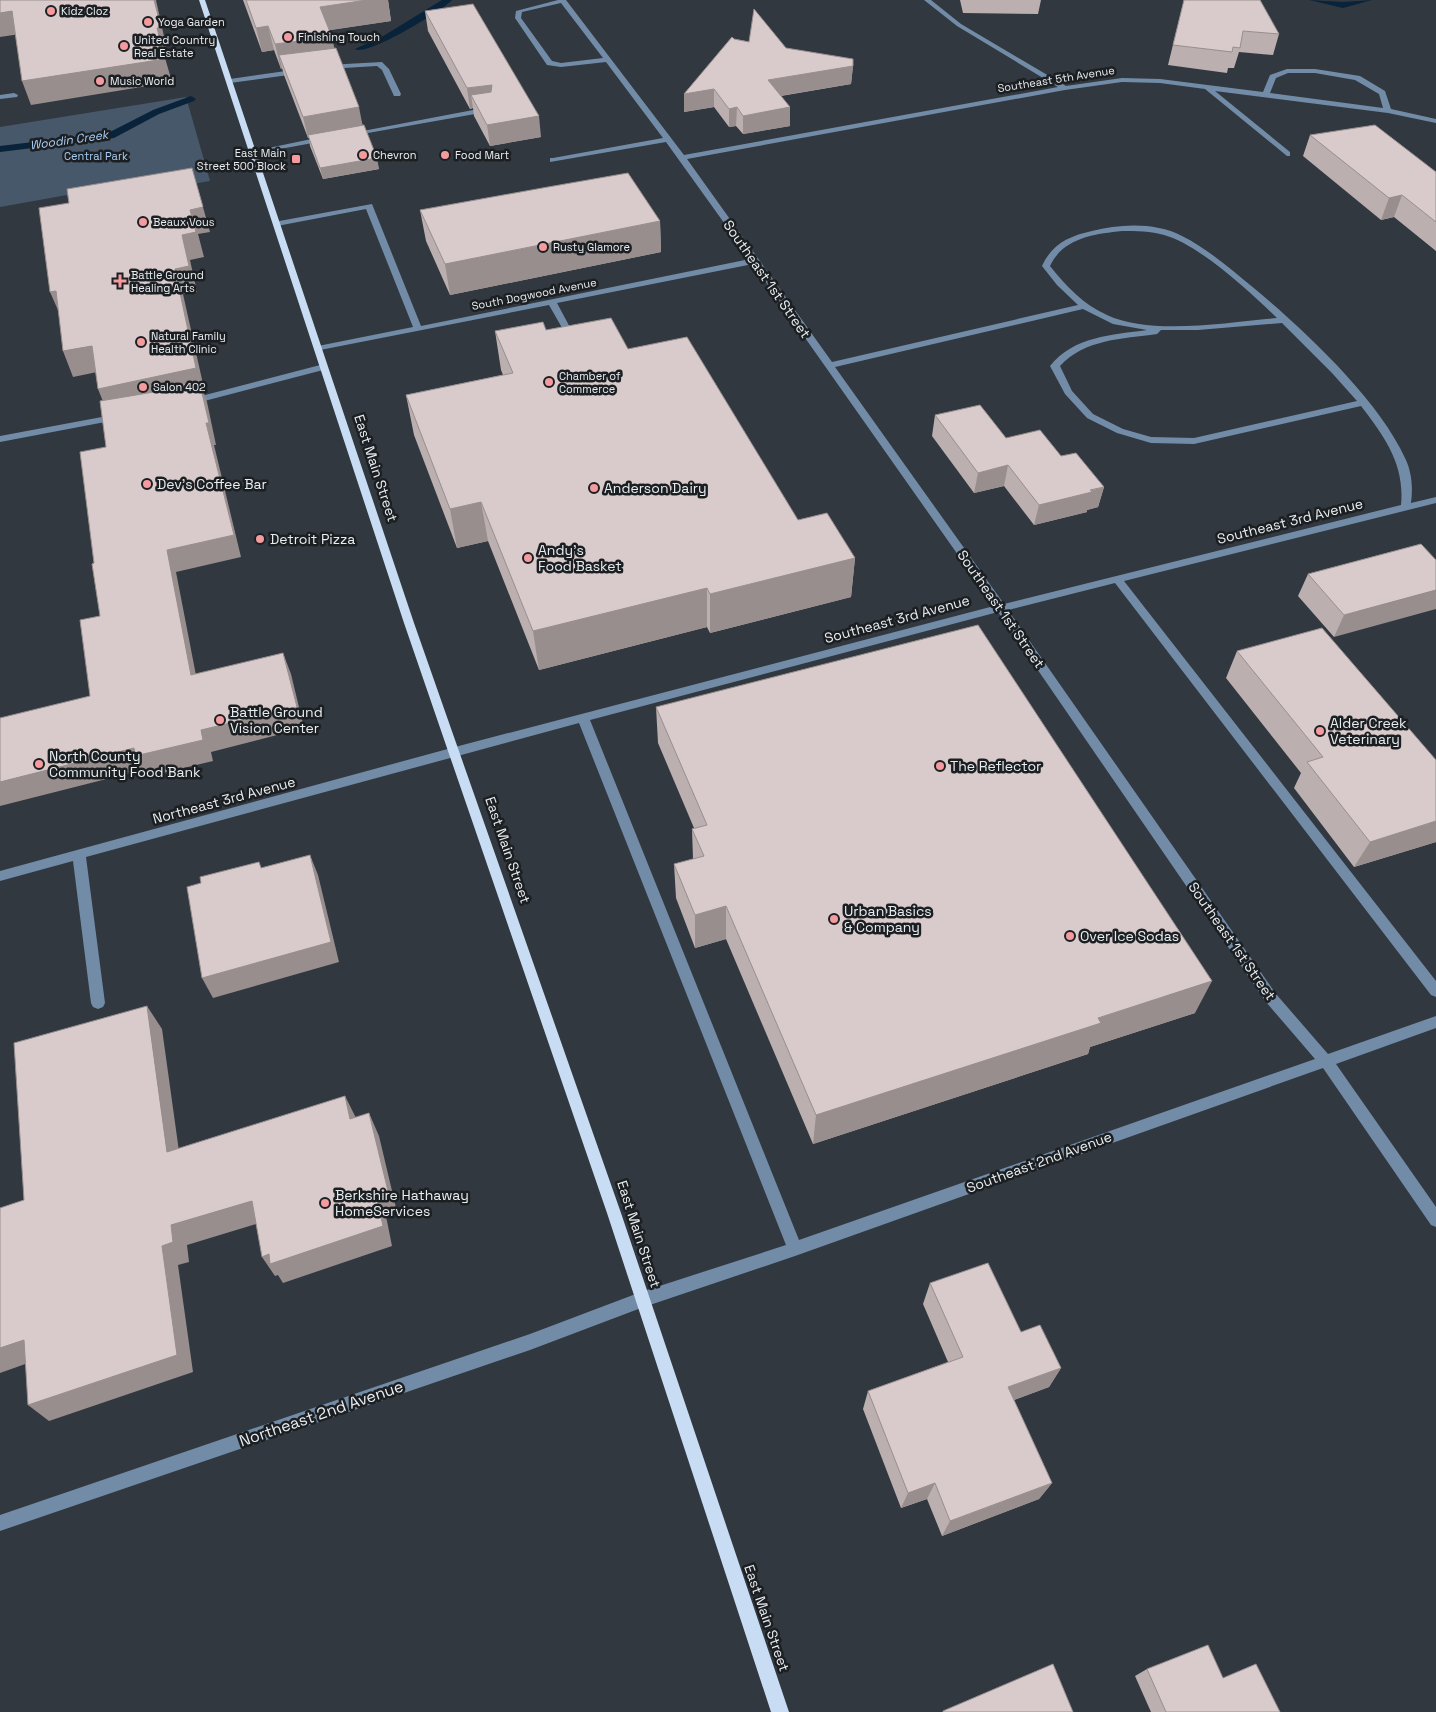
<svg xmlns="http://www.w3.org/2000/svg" width="1436" height="1712" font-family="'Space Grotesk',sans-serif">
<style>
.green{fill:#47586a}
.lines{fill:none;stroke-linecap:round;stroke-linejoin:round}
.stream{fill:#09233b;fill-rule:evenodd}
.minor{fill:#728ca8;fill-rule:evenodd}
.major{fill:#c8ddf4;fill-rule:evenodd}
.wall{fill:#bbafaf}
.shaded-wall{fill:#988e8e}
.building{fill:#d9cbcb;stroke:#988e8e}
.poi-dot{fill:#f49b9f;stroke:#1c1f22;stroke-width:2}
.labels{text-anchor:middle;stroke-width:5;stroke-linejoin:round;paint-order:stroke}
.far-poi-label{font-size:11px;fill:#e8edf1;stroke:#1c1f22;text-anchor:start}
.far-street-label{font-size:11px;fill:#e8edf1;stroke:#1c1f22}
.far-park-label{font-size:11px;fill:#a7cdf4;stroke:#1c1f22}
.far-water-label{font-size:12px;font-style:italic;fill:#abd1f9;stroke:#1c1f22}
.street-label{font-size:14px;fill:#e8edf1;stroke:#1c1f22}
.poi-label{font-size:14px;fill:#e8edf1;stroke:#1c1f22;text-anchor:start}
.near-street-label{font-size:16px;fill:#e8edf1;stroke:#1c1f22}
</style>
<rect width="100%" height="100%" fill="#313840"/>
<!-- green -->
<path class="green" d="M186 97 210 181 69 205 67 195 0 207V127Z"/>
<g class="lines">
<!-- stream -->
<path class="stream" d="M442 0H452C442 11 366 57 355 49L385 35Z
M1309 0 1343 2 1372 0 1343 8Z
M191 96 196 99 194 101 159 114 114 138 0 152V146L108 133 153 110Z"/>
<!-- minor -->
<path class="minor" d="M558 0H566L684 155 1058 87 957 26 924 0H931L961 24 1066 86 1122 78 1160 79 1263 92 1270 75 1287 69H1315L1360 76 1385 91 1391 109 1436 119V123L1388 113 1215 91 1290 152V156H1287L1205 89 1160 83 1122 82 1065 90 687 159 832 362 1078 305 1057 285 1042 266C1052 244 1069 236 1092 231 1120 224 1155 222 1182 236 1208 249 1232 270 1255 289 1305 331 1378 399 1405 458 1412 472 1413 488 1411 503L1436 497V503L1124 581 1436 981V997L1431 995 1115 583 1008 610 1276 994 1328 1054 1436 1016V1028L1336 1064 1436 1207V1227L1431 1225 1323 1068 795 1256 641 1308 530 1350 0 1531V1515L530 1334 641 1292 786 1245 579 723 86 857 105 1003 103 1007 98 1009 93 1007 91 1003 73 861 0 881V871L455 747 994 606 753 264 557 303 573 333 569 336 565 333 549 305 315 351V347L318 346 413 327 366 209 277 226H274V222L372 204 421 326 750 259 666 142 550 162V158H553L663 138 606 62 561 67 547 65 515 18 516 11ZM561 3 603 58 561 63 552 61 521 18 522 12ZM1288 73H1315L1355 80 1379 94 1383 108 1270 93 1276 78ZM1122 231C1136 231 1151 231 1164 235 1200 245 1250 292 1277 318 1229 322 1151 336 1107 315 1084 305 1066 286 1050 266 1063 238 1094 234 1122 231ZM1083 309 1113 324 1147 330C1112 335 1074 336 1050 366L1065 394 1087 418 1117 433 1151 443 1194 444 1361 406C1385 437 1405 465 1401 505L1004 604 835 367ZM1282 323 1332 373 1357 401 1194 438 1151 437 1123 429 1093 414 1072 391 1060 366C1085 339 1122 339 1157 334L1161 330H1198ZM998 612 1266 1002 1315 1059 799 1240 590 720Z
M382 62 389 69 401 94 400 96H394L382 70 377 66 327 69 323 67 327 65Z
M300 69H303V73L230 83 226 81 230 79Z
M14 93 18 95 17 97 0 99V95Z
M489 107H492V111L351 136 347 134Z
M326 136H329V140L253 154 249 152Z
M324 364 327 365V369L189 405 184 402 186 400Z
M118 414 121 415V419L0 442V436Z"/>
<!-- major -->
<path class="major" d="M199 0H205L414 623 621 1213 789 1712H771L607 1213 404 623Z"/>
</g>
<!-- wall -->
<path class="wall" d="M243 0H388L391 21 329 30 334 48 379 169 323 179 310 146 309 138H308L284 75 282 68 281 69 274 50 262 52Z
M960 0H1041L1038 14 963 13Z
M1184 0 1279 34 1273 55 1239 52 1234 68H1228L1227 73 1168 65Z
M425 11 541 137 490 146 474 116 473 108 470 109 428 31Z
M734 39 786 48 853 66 851 84 781 96 790 126 743 134 736 126 729 127 714 107 684 112V94Z
M1310 135 1436 172V251L1394 217 1381 220 1303 156Z
M420 210 660 221 661 252 450 295 426 241Z
M546 330 628 349 798 520 855 558 851 597 710 633 707 627 539 670 488 541 457 548 414 435 406 395 503 375 501 370 495 331Z
M935 415 1061 456 1104 487 1098 507 1087 510V512L1034 525 1004 486 974 493 932 436Z
M1421 544 1334 637 1298 596 1308 574Z
M1237 651 1436 760V842L1354 867 1294 788 1301 773 1226 678Z
M656 707 1195 1013 1090 1047 1088 1054 813 1144 726 939 695 948 676 898 674 864 693 859 692 829 694 828 658 743Z
M930 1283 1021 1332 1061 1368 1049 1387 1014 1400 1052 1483 1039 1499 942 1536 927 1499 901 1508 863 1409 868 1391 948 1362 923 1304Z
M1147 1669 1223 1678 1280 1712H1151L1135 1676Z"/>
<!-- shaded-wall -->
<path class="shaded-wall" d="M154 0H156L167 50 163 51 172 82 31 105 22 81 157 28Z
M367 0H388L391 21 325 31 320 7Z
M12 11 20 34 0 37V13Z
M268 26 274 50 262 52 256 28Z
M332 37 337 61 279 55 282 68 281 69 275 44Z
M853 66 851 84 767 98 768 80Z
M492 85 494 106 471 95 473 108 470 109 467 88Z
M714 89V107L684 112V94Z
M359 107 363 128 308 135 309 138H308L303 117Z
M737 107 736 126 729 127V109Z
M790 107V126L743 134V116Z
M539 116 541 137 490 146 487 125Z
M377 158 379 169 323 179 320 168Z
M192 168 210 232 198 234 204 257 190 260 197 292 183 294 205 393H204L207 402 216 445H214L241 557 176 572 200 696 191 675 108 414 98 389 175 269 182 235 190 210Z
M1402 195 1394 217 1381 220 1389 198Z
M660 221 661 252 450 295 445 264Z
M56 291 61 317 50 292Z
M92 346 102 371 73 377 63 351Z
M1008 465 1004 486 974 493 978 473Z
M1104 487 1098 507 1087 510V512L1034 525 1039 505Z
M481 502 488 541 457 548 450 509Z
M855 558 851 597 710 633V594Z
M707 588V627L539 670 533 631Z
M1436 590V609L1334 637 1344 615Z
M283 653 291 674 304 728 211 752 213 761 146 777 142 770 0 806V782L201 730Z
M1436 821V842L1354 867 1370 842Z
M310 855 318 875 339 962 213 998 202 978Z
M726 906V939L695 948V915Z
M1212 981 1195 1013 1090 1047 1088 1054 813 1144 816 1115 1098 1018Z
M147 1006 162 1029 182 1173 167 1152Z
M345 1096 356 1118 350 1119Z
M369 1113 379 1136 397 1212 386 1216 392 1246 283 1283 278 1275 275 1276 262 1257 269 1254 376 1195Z
M252 1201 266 1221 187 1245 189 1262 178 1265 193 1372 49 1421 28 1405 162 1246 171 1225Z
M24 1340 45 1357 0 1373V1348Z
M1061 1368 1049 1387 998 1406 1008 1387Z
M935 1483 927 1499 901 1508 908 1493Z
M1052 1483 1039 1499 942 1536 950 1521Z"/>
<!-- building -->
<path class="building" d="M0 0H154L161 27 157 28 165 59 22 81 12 11 0 13Z
M246 0H367L320 7 332 37 275 44 268 26 256 28Z
M1184 0H1260L1279 34 1243 31 1240 48 1233 47 1232 52 1173 45Z
M473 4 539 116 487 125 471 95 491 92 492 85 467 88 425 11Z
M754 9 786 48 853 59V66L768 80 790 107 743 116 737 107 729 109 714 89 684 94 732 37 734 39 749 42Z
M336 48 359 107 303 117 279 55Z
M364 125 377 158 320 168 308 135Z
M1375 125 1436 172V222L1402 195 1389 198 1310 135Z
M192 168 203 207 190 210 196 232 182 235 189 266 175 269 196 368 98 389 92 346 63 351 56 291 50 292 39 208 69 203 67 189Z
M628 173 660 221 445 264 420 210 548 187Z
M611 318 628 349 687 337 798 520 827 513 855 558 710 594 707 588 533 631 481 502 450 509 406 395 513 373 495 331 543 322 546 330Z
M199 380 209 423H206L234 535 167 550 191 675 283 653 297 707 201 730 203 740 135 756 134 748 0 782V718L90 696 80 620 100 616 92 564 94 563 80 452 106 447 100 401 154 392Z
M980 405 1006 438 1040 430 1061 456 1076 453 1104 487 1090 490 1092 492 1039 505 1008 465 978 473 935 415Z
M1421 544 1436 560V590L1344 615 1308 574Z
M978 625 1212 981 1098 1018 1101 1023 816 1115 726 906 695 915 674 864 704 856 692 829 707 825 656 707Z
M1322 628 1436 760V821L1370 842 1307 762 1323 757 1237 651Z
M310 855 331 942 202 978 187 887 201 883 200 877 259 862 261 868Z
M147 1006 167 1152 345 1096 350 1119 369 1113 388 1191 376 1195 383 1226 270 1264 269 1254 262 1257 252 1201 171 1225 173 1242 162 1246 177 1355 28 1405 24 1340 0 1348V1208L24 1200 14 1043Z
M988 1263 1021 1332 1040 1325 1061 1368 1008 1387 1052 1483 950 1521 935 1483 908 1493 868 1391 963 1357 930 1283Z
M1208 1645 1223 1678 1256 1664 1280 1712H1166L1147 1669Z
M1053 1664 1073 1712H943V1711Z"/>
<!-- markers -->
<g class="poi-dot">
<circle cx="51" cy="11" r="5"/>
<circle cx="148" cy="22" r="5"/>
<circle cx="288" cy="37" r="5"/>
<circle cx="124" cy="46" r="5"/>
<circle cx="100" cy="81" r="5"/>
<circle cx="363" cy="155" r="5"/>
<circle cx="445" cy="155" r="5"/>
<rect x="291" y="154" width="10" height="10" rx="2.5"/>
<circle cx="143" cy="222" r="5"/>
<circle cx="543" cy="247" r="5"/>
<path d="M117.5 273.5h5v5h5v5h-5v5h-5v-5h-5v-5h5z"/>
<circle cx="141" cy="342" r="5"/>
<circle cx="549" cy="382" r="5"/>
<circle cx="143" cy="387" r="5"/>
<circle cx="147" cy="484" r="5"/>
<circle cx="594" cy="488" r="5"/>
<circle cx="260" cy="539" r="5"/>
<circle cx="528" cy="558" r="5"/>
<circle cx="220" cy="720" r="5"/>
<circle cx="1320" cy="731" r="5"/>
<circle cx="39" cy="764" r="5"/>
<circle cx="940" cy="766" r="5"/>
<circle cx="834" cy="919" r="5"/>
<circle cx="1070" cy="936" r="5"/>
<circle cx="325" cy="1203" r="5"/>
</g>
<g class="labels">
<!-- far-poi labels -->
<g class="far-poi-label">
<text x="61" y="15">Kidz Cloz</text>
<text x="158" y="26">Yoga Garden</text>
<text x="298" y="41">Finishing Touch</text>
<text x="134" y="44">United Country<tspan x="134" dy="13">Real Estate</tspan></text>
<text x="110" y="85">Music World</text>
<text x="286" y="157" text-anchor="end">East Main<tspan x="286" dy="13">Street 500 Block</tspan></text>
<text x="373" y="159">Chevron</text>
<text x="455" y="159">Food Mart</text>
<text x="153" y="226">Beaux Vous</text>
<text x="553" y="251">Rusty Glamore</text>
<text x="131" y="279">Battle Ground<tspan x="131" dy="13">Healing Arts</tspan></text>
<text x="151" y="340">Natural Family<tspan x="151" dy="13">Health Clinic</tspan></text>
<text x="559" y="380">Chamber of<tspan x="559" dy="13">Commerce</tspan></text>
<text x="153" y="391">Salon 402</text>
</g>
<!-- far-street labels -->
<g class="far-street-label">
<text transform="translate(1056 79) rotate(-9)" y="4">Southeast 5th Avenue</text>
<text transform="translate(534 294) rotate(-11)" y="4">South Dogwood Avenue</text>
</g>
<!-- far-park labels -->
<g class="far-park-label">
<text x="96" y="160">Central Park</text>
</g>
<!-- far-water labels -->
<g class="far-water-label">
<text transform="translate(69 140) rotate(-8)" y="4">Woodin Creek</text>
</g>
<!-- street labels -->
<g class="street-label">
<text transform="translate(767 279) rotate(55)" y="5">Southeast 1st Street</text>
<text transform="translate(376 468) rotate(72)" y="5">East Main Street</text>
<text transform="translate(1290 521) rotate(-14)" y="5">Southeast 3rd Avenue</text>
<text transform="translate(1001 609) rotate(55)" y="5">Southeast 1st Street</text>
<text transform="translate(897 619) rotate(-15)" y="5">Southeast 3rd Avenue</text>
<text transform="translate(224 800) rotate(-15)" y="5">Northeast 3rd Avenue</text>
<text transform="translate(508 850) rotate(71)" y="5">East Main Street</text>
<text transform="translate(1232 941) rotate(55)" y="5">Southeast 1st Street</text>
<text transform="translate(1039 1162) rotate(-20)" y="5">Southeast 2nd Avenue</text>
<text transform="translate(639 1234) rotate(72)" y="5">East Main Street</text>
<text transform="translate(767 1618) rotate(71)" y="5">East Main Street</text>
</g>
<!-- poi labels -->
<g class="poi-label">
<text x="157" y="489">Dev's Coffee Bar</text>
<text x="604" y="493">Anderson Dairy</text>
<text x="270" y="544">Detroit Pizza</text>
<text x="538" y="555">Andy's<tspan x="538" dy="16">Food Basket</tspan></text>
<text x="230" y="717">Battle Ground<tspan x="230" dy="16">Vision Center</tspan></text>
<text x="1330" y="728">Alder Creek<tspan x="1330" dy="16">Veterinary</tspan></text>
<text x="49" y="761">North County<tspan x="49" dy="16">Community Food Bank</tspan></text>
<text x="950" y="771">The Reflector</text>
<text x="844" y="916">Urban Basics<tspan x="844" dy="16">&amp; Company</tspan></text>
<text x="1080" y="941">Over Ice Sodas</text>
<text x="335" y="1200">Berkshire Hathaway<tspan x="335" dy="16">HomeServices</tspan></text>
</g>
<!-- near-street labels -->
<g class="near-street-label">
<text transform="translate(321 1413) rotate(-19)" y="6">Northeast 2nd Avenue</text>
</g>
</g>
</svg>
